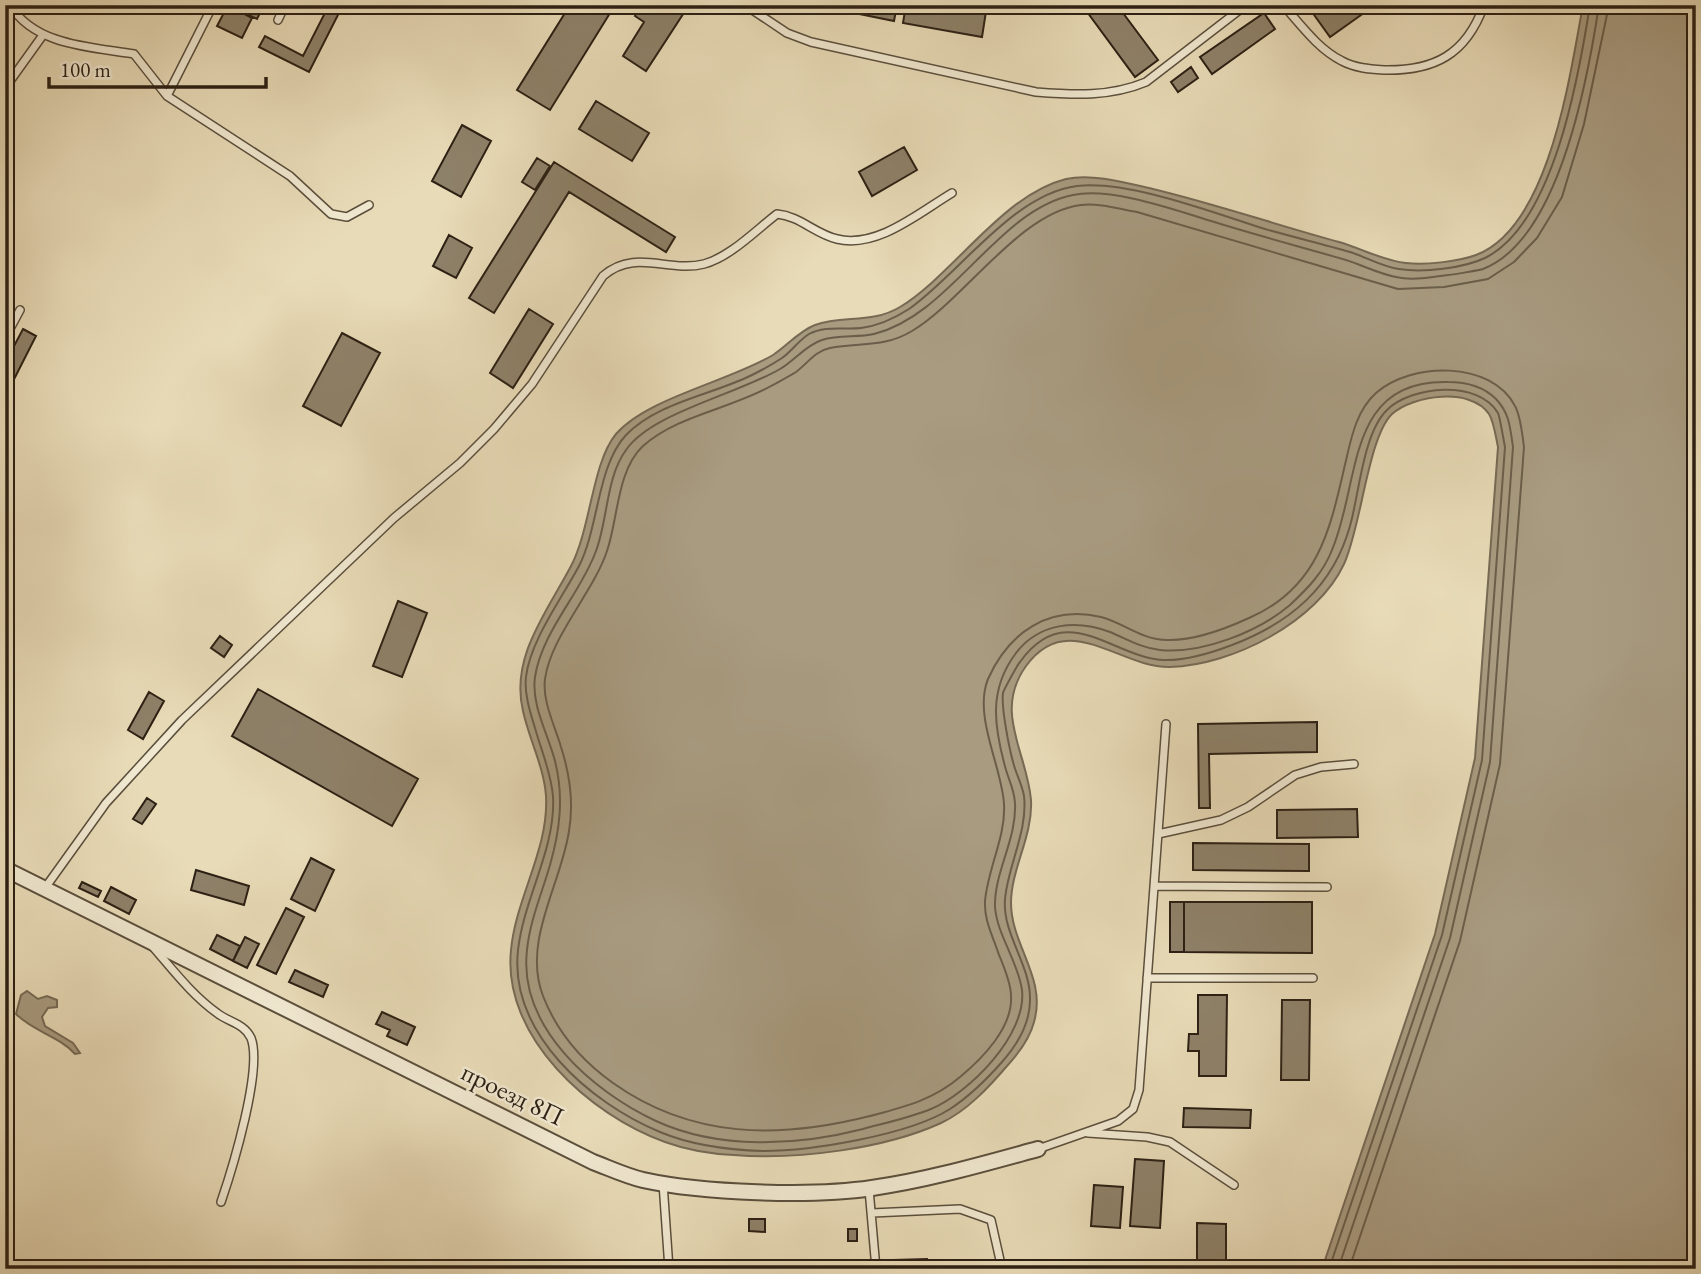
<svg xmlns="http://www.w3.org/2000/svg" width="1701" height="1274" font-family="'EB Garamond',serif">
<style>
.water{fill:#a89b80;stroke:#766a55;stroke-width:2}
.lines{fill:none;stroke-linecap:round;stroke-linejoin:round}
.shore{stroke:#6a5e4a;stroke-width:2}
.building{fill:#8e8169;stroke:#2c2014;stroke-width:2}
.lane-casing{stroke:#5b4f3d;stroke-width:10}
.street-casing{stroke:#5b4f3d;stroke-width:18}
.lane{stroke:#f0e8d0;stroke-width:7}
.street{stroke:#f0e8d0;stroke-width:14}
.labels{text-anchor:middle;stroke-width:5;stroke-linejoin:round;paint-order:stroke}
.street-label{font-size:26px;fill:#2c2014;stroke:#f0e8d0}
</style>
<rect width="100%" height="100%" fill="#e8dbb7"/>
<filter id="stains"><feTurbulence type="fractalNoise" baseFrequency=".00286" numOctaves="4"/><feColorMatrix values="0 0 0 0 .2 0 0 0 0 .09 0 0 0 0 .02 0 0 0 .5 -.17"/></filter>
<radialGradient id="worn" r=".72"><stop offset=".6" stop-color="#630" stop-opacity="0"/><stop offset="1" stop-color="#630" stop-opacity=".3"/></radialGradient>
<!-- water -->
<path class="water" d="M1583 5H1696V1269H1322L1435 934 1475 758 1498 447C1496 438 1494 422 1489 414 1471 387 1413 395 1392 414 1368 437 1361 528 1344 564 1317 622 1233 665 1170 667 1119 668 1068 608 1026 666 993 712 1027 752 1031 800 1033 836 1011 869 1011 903 1011 945 1047 978 1034 1022 1030 1038 1018 1054 1007 1066 989 1087 967 1111 941 1123 884 1149 797 1160 734 1155 711 1154 687 1150 665 1142 590 1115 502 1037 511 950 516 897 549 849 546 796 544 767 529 739 523 711 510 657 547 612 571 566 591 528 592 463 616 434 647 398 730 381 773 355 787 346 799 331 815 325 843 315 872 324 900 307 953 275 1002 195 1066 179 1092 173 1127 183 1153 189 1215 204 1277 225 1339 242 1360 248 1384 261 1406 263 1425 265 1457 262 1476 255 1550 227 1570 74 1583 5Z
M27 991 38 999 47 996 57 1000V1007L48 1008 42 1017 45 1026 73 1043 80 1053 75 1054C59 1036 34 1032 16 1014L21 995Z
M452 1260 465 1269H432L438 1262Z"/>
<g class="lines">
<!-- shore -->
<path class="shore" d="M1329 1269 1442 935 1482 760 1505 447C1504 443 1500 417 1498 413 1478 379 1411 386 1387 410 1363 433 1359 495 1350 526 1333 587 1290 623 1232 645 1211 653 1186 661 1163 660 1112 657 1066 598 1020 662 1018 664 1004 689 1003 693 1001 707 1009 747 1013 762 1016 774 1022 784 1024 796 1028 831 1008 865 1005 899 1002 934 1031 965 1030 1000 1030 1024 1017 1045 1002 1062 986 1080 970 1096 950 1109 909 1135 811 1151 763 1151 728 1150 691 1145 660 1132 590 1103 509 1033 518 950 524 897 556 849 553 796 551 772 541 750 535 728 530 712 524 693 526 677 530 641 562 598 579 566 599 527 597 466 626 435 658 402 712 395 752 375 762 370 773 364 782 358 792 351 799 340 809 334 825 325 844 330 861 328 877 326 895 318 909 309 960 273 1013 194 1077 186 1129 180 1214 213 1265 229 1293 237 1322 244 1350 252 1366 257 1383 267 1399 269 1423 273 1464 268 1485 258 1554 224 1579 75 1590 5
M1338 1269 1450 938 1490 762 1513 447C1510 428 1510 414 1496 399 1483 386 1467 382 1448 382 1345 379 1361 482 1332 550 1323 573 1308 588 1290 605 1258 632 1202 654 1160 650 1141 648 1127 639 1110 632 1076 619 1039 623 1016 653 988 690 994 727 1006 770 1010 783 1014 789 1015 803 1017 839 994 872 995 907 997 935 1018 961 1022 990 1027 1035 969 1093 931 1109 909 1118 885 1123 863 1129 797 1146 719 1150 656 1121 592 1091 518 1027 527 950 530 920 542 893 550 865 560 830 564 797 555 761 548 734 531 705 535 677 542 631 581 593 596 551 608 519 606 477 626 450 651 413 738 394 780 369 794 361 806 345 822 340 839 334 857 338 874 334 951 315 997 210 1073 195 1111 187 1175 210 1211 221 1256 235 1301 247 1346 260 1362 265 1379 274 1396 277 1412 281 1432 277 1448 275 1450 275 1481 270 1483 269 1560 239 1588 78 1599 5
M1349 1269 1460 941 1500 764 1524 447C1522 434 1521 417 1515 406 1491 360 1411 362 1376 393 1358 409 1352 434 1347 456 1331 525 1321 587 1249 618 1225 629 1194 641 1167 640 1142 640 1124 623 1101 617 1049 605 1009 632 988 679 973 716 1002 767 1004 804 1006 836 988 868 985 901 984 921 993 936 999 955 1004 967 1011 983 1011 996 1013 1027 983 1058 960 1077 933 1100 904 1107 870 1116 779 1139 692 1139 613 1083 582 1061 557 1032 543 996 522 941 561 885 569 831 574 802 570 775 561 747 555 726 542 701 545 679 551 636 593 593 607 551 618 519 617 470 643 446 678 415 731 409 771 386 780 381 788 377 796 372 808 363 815 351 830 348 860 342 884 348 912 331 964 300 1020 212 1081 205 1100 203 1119 209 1137 212L1398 289 1444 287 1488 279 1514 262 1537 238 1562 197 1584 124 1609 5"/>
</g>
<!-- building -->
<path class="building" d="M173 5H195L190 14Z
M228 5 252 18 242 38 217 26Z
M229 5H264L257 19Z
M329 5H343L309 72 259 47 265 36 303 56Z
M570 5H615L550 110 517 90Z
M641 5 651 12 655 5H689L646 71 623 56 644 22 635 16Z
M815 5H897L894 21Z
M906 5H987L982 37 903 23Z
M1082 5H1117L1158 60 1135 77Z
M1307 5H1375L1330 37Z
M1264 13 1275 29 1212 74 1200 57Z
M1191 67 1198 78 1178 92 1171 82Z
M596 101 649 133 632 161 579 129Z
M462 125 491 141 461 197 432 181Z
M904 147 917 170 872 196 859 172Z
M537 158 550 166 535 190 522 182Z
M554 162 675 237 666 252 569 192 494 313 469 298Z
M449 235 472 248 456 278 433 266Z
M529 309 553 324 513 388 490 373Z
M23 329 36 336 5 397V363Z
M342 333 380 353 341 426 303 406Z
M398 601 427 613 402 677 373 666Z
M220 636 232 645 224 657 211 648Z
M258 689 418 779 392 826 232 736Z
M149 692 164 701 143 739 128 730Z
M1317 722V752L1209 754 1210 808H1199L1198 724Z
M147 798 156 804 142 824 133 819Z
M1357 809 1358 837 1277 838V810Z
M1193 843 1309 844V871L1193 870Z
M311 858 334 870 315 911 291 899Z
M196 870 249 886 244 905 191 890Z
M82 882 101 891 98 897 79 888Z
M111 887 136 900 129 914 104 901Z
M1170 902H1184V952H1170Z
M1184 902H1312V953L1184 952Z
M286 908 304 917 276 974 257 965Z
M217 935 240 946 233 961 210 949Z
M245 937 259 944 247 968 233 961Z
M295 970 328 985 323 997 289 982Z
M1198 995H1227L1226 1076H1199V1051H1188L1189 1034H1198Z
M1282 1000H1310L1309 1080H1281Z
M382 1012 415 1027 407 1045 387 1036 390 1030 376 1024Z
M1184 1108 1251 1110 1250 1128 1183 1127Z
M1135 1159 1164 1161 1160 1228 1130 1226Z
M1094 1185 1123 1187 1120 1228 1091 1226Z
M749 1219H765V1232L749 1231Z
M1197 1223 1226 1224V1269H1197Z
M848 1229H857V1241H848Z
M927 1259 928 1269H895L894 1260Z"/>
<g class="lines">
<defs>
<path id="lane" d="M10 5C35 46 92 47 134 54L167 96 290 176 331 214 347 217 369 205
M745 5 787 33 811 42 1036 92C1074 95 1110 97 1146 82L1246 5
M1283 5C1301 25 1318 49 1342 61 1355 68 1369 69 1384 70 1434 71 1466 55 1484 5
M278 20 285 5
M5 88 43 35
M167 96 213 5
M5 338 20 310
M1158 834 1221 820 1248 807 1295 775 1321 767 1354 764
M1154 886 1327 887
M45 888 106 803 182 720 394 518 460 463 494 429 532 384 603 276C635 248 668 273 704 264 730 257 755 231 777 214 800 216 815 234 837 239 877 249 920 212 952 193
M153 947C173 970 192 995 217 1013 228 1022 244 1023 251 1038 263 1069 232 1170 221 1202
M1147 978H1313
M1088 1133 1147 1137 1170 1142 1234 1185
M1038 1149 1118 1121 1133 1109 1139 1090 1166 724
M663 1183 669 1269
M869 1189 876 1269
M872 1213 960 1209 991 1220 1002 1269"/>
<path id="street" d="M5 869 593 1162C609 1168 626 1176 643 1180 702 1193 812 1197 872 1188 928 1180 983 1164 1038 1149"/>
</defs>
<!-- lane casing -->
<use href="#lane" class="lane-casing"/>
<!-- street casing -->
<use href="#street" class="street-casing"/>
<!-- lane -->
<use href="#lane" class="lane"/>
<!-- street -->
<use href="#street" class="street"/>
</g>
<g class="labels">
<!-- street labels -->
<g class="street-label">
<text transform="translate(513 1094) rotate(26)" y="9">проезд 8П</text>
</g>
</g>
<!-- margin -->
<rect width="1701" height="1274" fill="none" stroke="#e8dbb7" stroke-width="28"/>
<rect x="7" y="7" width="1687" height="1260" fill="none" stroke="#2c2014" stroke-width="3.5"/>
<rect x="14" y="14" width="1673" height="1246" fill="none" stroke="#2c2014" stroke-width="2"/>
<!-- scale -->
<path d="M49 77v10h217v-10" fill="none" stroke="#2c2014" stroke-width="3.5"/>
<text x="60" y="77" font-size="21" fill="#2c2014" stroke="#f0e8d0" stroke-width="5" paint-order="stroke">100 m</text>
<rect width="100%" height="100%" filter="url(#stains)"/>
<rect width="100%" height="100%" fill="url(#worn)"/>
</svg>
